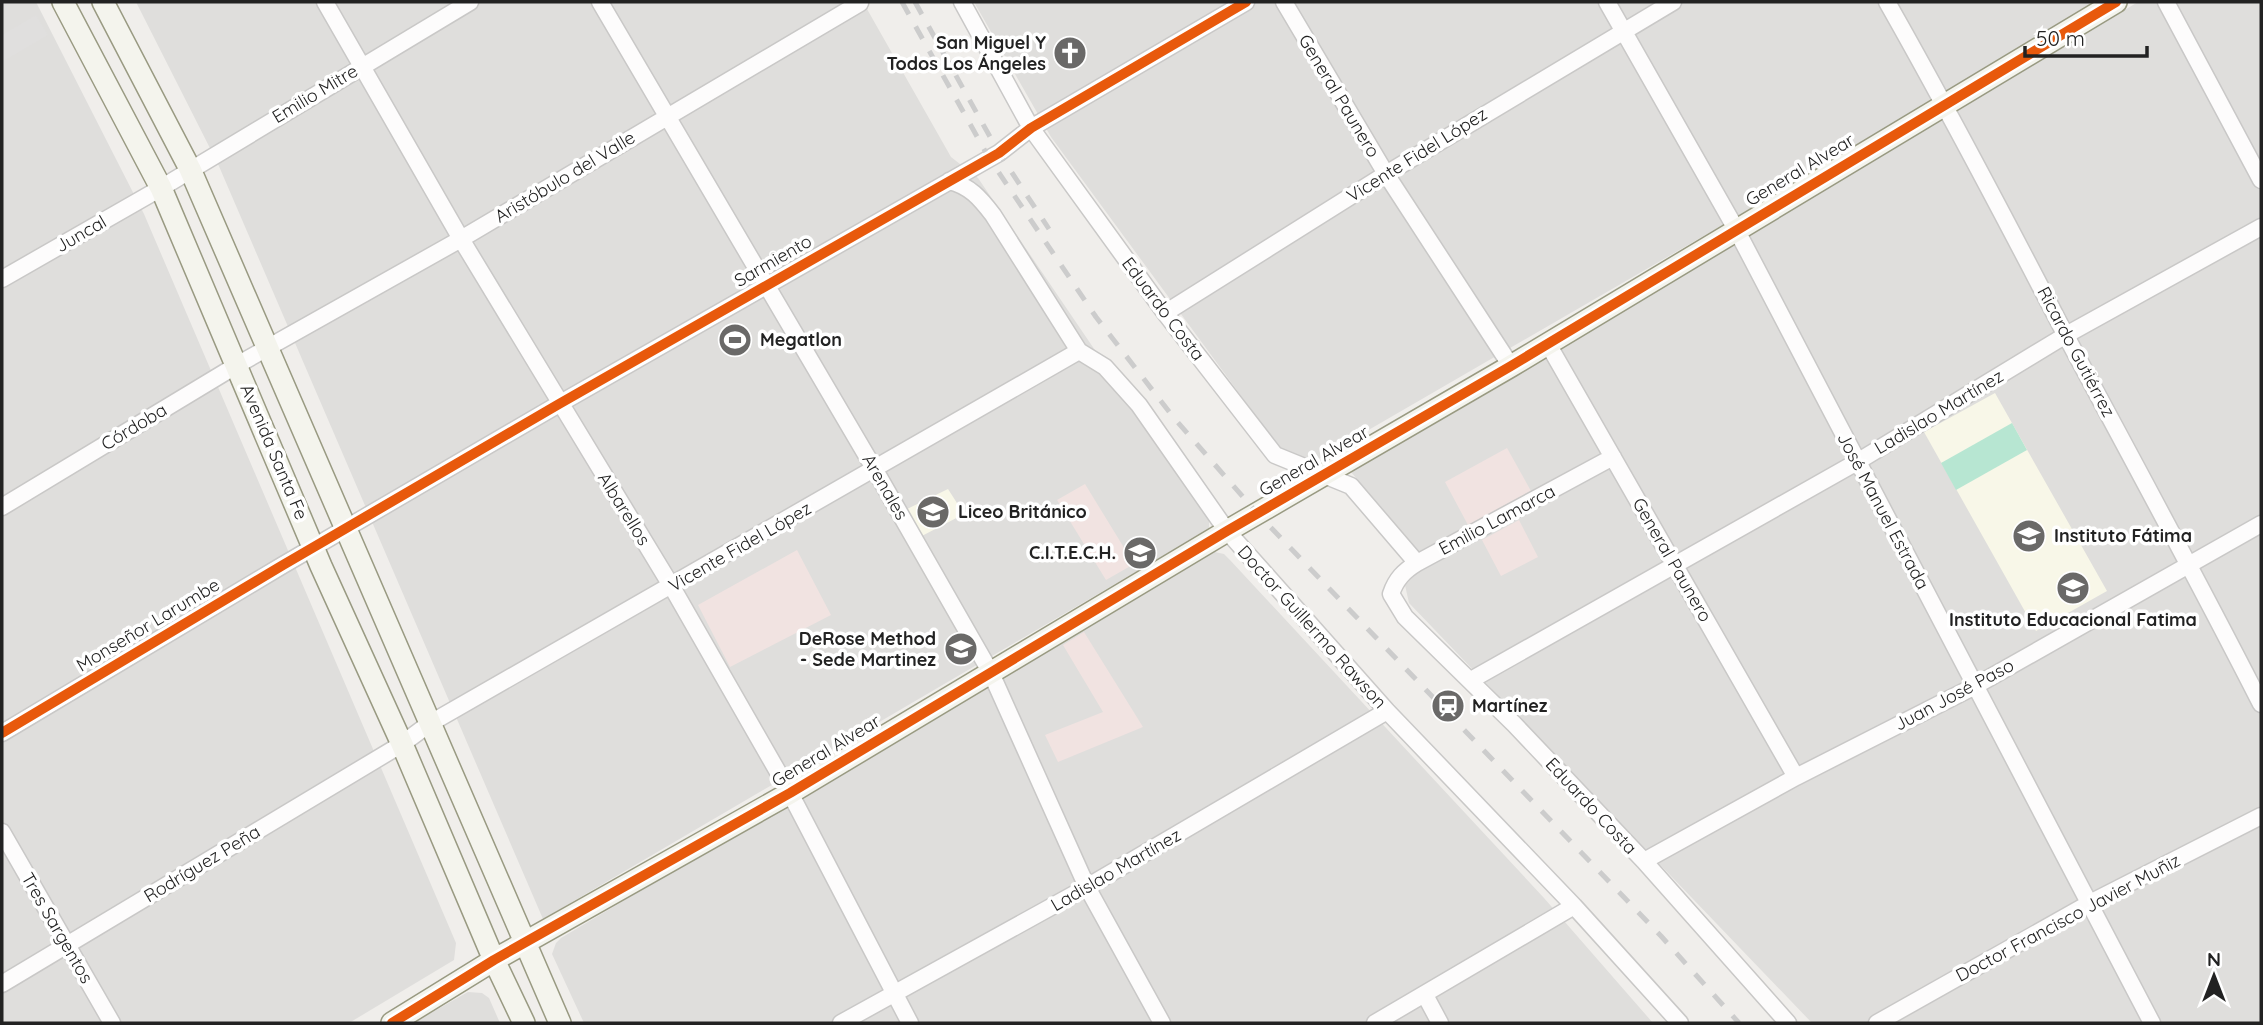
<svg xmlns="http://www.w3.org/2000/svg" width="2263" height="1025" font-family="Quicksand,sans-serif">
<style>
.residential{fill:#dfdedc}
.commercial{fill:#f1e3e1}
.education{fill:#f8f7e8}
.pitch{fill:#b7e6d2}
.parking{fill:#e0dfde}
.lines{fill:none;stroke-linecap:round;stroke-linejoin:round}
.street-casing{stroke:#c9c8c7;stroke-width:19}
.secondary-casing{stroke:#999a82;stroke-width:24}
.street{stroke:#fdfcfc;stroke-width:16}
.secondary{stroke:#f4f4ed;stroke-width:21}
.rail{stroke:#ccc;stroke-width:5;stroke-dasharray:14 14;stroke-linecap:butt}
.cycleway-casing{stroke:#fff;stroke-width:15}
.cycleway{stroke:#e8590c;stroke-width:10}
.labels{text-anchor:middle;stroke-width:7;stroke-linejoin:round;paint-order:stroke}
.poi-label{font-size:18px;font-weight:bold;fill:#222;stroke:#fff;text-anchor:start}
.street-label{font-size:18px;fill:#222;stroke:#fff}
</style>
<rect width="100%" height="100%" fill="#f0eeeb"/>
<!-- residential -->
<path class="residential" d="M2 2H36L144 214 456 943 454 960 349 1023H2Z
M136 2H863L951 157 978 178 1209 518V529L543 919 218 164Z
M974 2H2095L1745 212 1315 461 1283 453 1051 137Z
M2138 2H2261V1023H1812L1409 603 1405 585 1427 563 1351 472 1504 384 1559 347Z
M1210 551 1224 554 1230 560 1544 898 1653 1023H584L552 954 556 943 561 938Z
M468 992 482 993 489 998 500 1023H413Z"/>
<!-- commercial -->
<path class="commercial" d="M1507 448 1531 491 1468 525 1445 482Z
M1085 484 1134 564 1106 580 1057 500Z
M1519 520 1538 557 1501 576 1482 540Z
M797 550 831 615 730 667 698 605Z
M1084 632 1143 727 1058 762 1045 735 1103 712 1063 645Z"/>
<!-- education -->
<path class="education" d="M1995 393 2107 591 2036 631 1924 432Z
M948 489 964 514 918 538 903 511Z"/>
<!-- pitch -->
<path class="pitch" d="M2012 423 2027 450 1956 490 1941 463Z"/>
<!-- parking -->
<path class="parking" d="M36 15 48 35 2 62V35Z"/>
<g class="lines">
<defs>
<path id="street" d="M325 2 461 239 672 587 790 793 910 1023
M600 2 875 470 991 673 1087 887 1162 1023
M962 2 1031 128 1165 313 1275 455 1351 486 1417 563
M1284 2 1386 174 1511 366
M1607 2 1736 229 2152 1023
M1887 2C1949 111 2007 222 2065 334 2131 457 2198 580 2261 704
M2166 2 2261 180
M949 181C970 186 980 198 993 215L1079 351 1105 367 1139 405 1227 531 1387 711 1574 906 1680 1023
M2 279 161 188 470 2
M1165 313 1386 174 1673 2
M1548 344 1796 777
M1613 457 1417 563C1404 571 1396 579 1391 594L1405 617 1514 724 1644 861 1788 1023
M2 507 237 365 461 239 860 3
M1471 680 1857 462 2066 335 2261 227
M2 733 283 565 559 404 999 153 1031 128 1246 2
M2 832 112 1023
M1644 861 1796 777 1975 686 2261 524
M2 984 402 744 429 724 1079 351
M1425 995 1440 1023
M841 1023 1087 887 1387 711
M1375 1023 1574 906
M1877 1023 2090 903 2261 816"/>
<path id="secondary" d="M63 2 161 188 321 566 402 744 494 960 524 1023
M103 2 190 169 560 1023
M392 1023 494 960 790 793 1227 531 1511 366 2116 2"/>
</defs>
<!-- street casing -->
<use href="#street" class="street-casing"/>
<!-- secondary casing -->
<use href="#secondary" class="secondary-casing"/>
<!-- street -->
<use href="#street" class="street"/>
<!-- secondary -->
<use href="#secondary" class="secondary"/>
<!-- rail -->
<path class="rail" d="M902 2 989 158 1096 317 1174 418 1258 514 1661 936 1739 1023
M915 2 999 153 1049 229"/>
<defs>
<path id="cycleway" d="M2 733 283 565 559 404 999 153 1031 128 1246 2
M392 1023 494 960 790 793 1227 531 1511 366 2116 2"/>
</defs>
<!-- cycleway casing -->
<use href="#cycleway" class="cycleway-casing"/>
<!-- cycleway -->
<use href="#cycleway" class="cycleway"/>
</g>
<!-- icons -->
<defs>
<symbol id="church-disc" viewBox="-11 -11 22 22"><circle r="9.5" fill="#6a6968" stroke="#fff"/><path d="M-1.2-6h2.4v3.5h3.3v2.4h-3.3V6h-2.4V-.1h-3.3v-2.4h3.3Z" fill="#fff"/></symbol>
<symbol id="stadium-disc" viewBox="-11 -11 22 22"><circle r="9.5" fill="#6a6968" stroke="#fff"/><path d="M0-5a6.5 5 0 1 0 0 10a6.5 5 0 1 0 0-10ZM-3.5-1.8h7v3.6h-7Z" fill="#fff"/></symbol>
<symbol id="university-disc" viewBox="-11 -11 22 22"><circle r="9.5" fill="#6a6968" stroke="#fff"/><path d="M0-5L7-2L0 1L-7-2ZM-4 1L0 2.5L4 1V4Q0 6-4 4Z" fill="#fff"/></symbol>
<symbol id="school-disc" viewBox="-11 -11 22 22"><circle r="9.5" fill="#6a6968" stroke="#fff"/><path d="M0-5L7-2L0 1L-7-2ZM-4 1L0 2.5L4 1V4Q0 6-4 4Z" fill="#fff"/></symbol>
<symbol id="station-disc" viewBox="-11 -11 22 22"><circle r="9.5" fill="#6a6968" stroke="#fff"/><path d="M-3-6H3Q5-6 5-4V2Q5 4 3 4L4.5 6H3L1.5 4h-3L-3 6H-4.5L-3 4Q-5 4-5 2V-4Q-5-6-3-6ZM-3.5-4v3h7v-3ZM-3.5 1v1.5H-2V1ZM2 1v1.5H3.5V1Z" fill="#fff"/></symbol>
</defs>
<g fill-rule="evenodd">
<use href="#church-disc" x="1051" y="34" width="38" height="38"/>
<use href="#stadium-disc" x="716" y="321" width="38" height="38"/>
<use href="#university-disc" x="914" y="493" width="38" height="38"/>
<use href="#school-disc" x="2010" y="517" width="38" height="38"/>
<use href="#university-disc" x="1121" y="534" width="38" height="38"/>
<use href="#school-disc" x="2054" y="569" width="38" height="38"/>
<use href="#university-disc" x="942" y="630" width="38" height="38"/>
<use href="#station-disc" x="1429" y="687" width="38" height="38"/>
</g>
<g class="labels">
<!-- poi labels -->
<g class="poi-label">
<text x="1046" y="49" text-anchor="end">San Miguel Y<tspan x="1046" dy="21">Todos Los Ángeles</tspan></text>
<text x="760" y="346">Megatlon</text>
<text x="958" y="518">Liceo Británico</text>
<text x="2054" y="542">Instituto Fátima</text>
<text x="1116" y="559" text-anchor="end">C.I.T.E.C.H.</text>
<text x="2073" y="626" text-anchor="middle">Instituto Educacional Fatima</text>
<text x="936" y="645" text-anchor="end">DeRose Method<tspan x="936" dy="21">- Sede Martinez</tspan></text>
<text x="1472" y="712">Martínez</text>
</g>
<!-- street labels -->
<g class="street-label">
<text transform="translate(315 94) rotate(-31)" y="6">Emilio Mitre</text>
<text transform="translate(1339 96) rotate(59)" y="6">General Paunero</text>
<text transform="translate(1417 155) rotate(-32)" y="6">Vicente Fidel López</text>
<text transform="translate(1800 170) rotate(-31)" y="6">General Alvear</text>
<text transform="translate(565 177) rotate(-31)" y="6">Aristóbulo del Valle</text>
<text transform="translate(81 234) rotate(-30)" y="6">Juncal</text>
<text transform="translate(773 261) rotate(-30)" y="6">Sarmiento</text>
<text transform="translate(1163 309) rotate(53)" y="6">Eduardo Costa</text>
<text transform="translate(2076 352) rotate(62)" y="6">Ricardo Gutiérrez</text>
<text transform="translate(1939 412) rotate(-31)" y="6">Ladislao Martínez</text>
<text transform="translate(134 427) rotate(-31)" y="6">Córdoba</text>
<text transform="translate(274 452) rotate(67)" y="6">Avenida Santa Fe</text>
<text transform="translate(1314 461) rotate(-30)" y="6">General Alvear</text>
<text transform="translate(885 487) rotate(60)" y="6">Arenales</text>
<text transform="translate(624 509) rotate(58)" y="6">Albarellos</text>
<text transform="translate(1883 511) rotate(62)" y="6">José Manuel Estrada</text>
<text transform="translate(1497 520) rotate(-28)" y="6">Emilio Lamarca</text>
<text transform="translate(740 547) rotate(-30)" y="6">Vicente Fidel López</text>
<text transform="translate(1672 560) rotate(60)" y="6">General Paunero</text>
<text transform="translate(148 625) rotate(-31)" y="6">Monseñor Larumbe</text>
<text transform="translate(1312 627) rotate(48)" y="6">Doctor Guillermo Rawson</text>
<text transform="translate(1954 695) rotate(-28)" y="6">Juan José Paso</text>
<text transform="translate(826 751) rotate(-31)" y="6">General Alvear</text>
<text transform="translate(1591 806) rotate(47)" y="6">Eduardo Costa</text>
<text transform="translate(202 864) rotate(-31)" y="6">Rodríguez Peña</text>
<text transform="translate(1116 870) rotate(-30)" y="6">Ladislao Martínez</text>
<text transform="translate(2068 918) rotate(-28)" y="6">Doctor Francisco Javier Muñiz</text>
<text transform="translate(57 928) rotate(60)" y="6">Tres Sargentos</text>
</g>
</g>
<!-- border -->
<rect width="2263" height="1025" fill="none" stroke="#222222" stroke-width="7"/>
<!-- north arrow -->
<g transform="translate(2214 976)" stroke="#ffffff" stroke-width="5" paint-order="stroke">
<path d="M0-5L12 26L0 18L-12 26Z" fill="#222222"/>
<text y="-10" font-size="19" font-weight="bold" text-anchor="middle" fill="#222222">N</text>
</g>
<!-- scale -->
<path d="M2025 46v10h122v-10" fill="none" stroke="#222222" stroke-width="3.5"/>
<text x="2036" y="46" font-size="21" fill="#222222" stroke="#ffffff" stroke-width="5" paint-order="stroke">50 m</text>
</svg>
